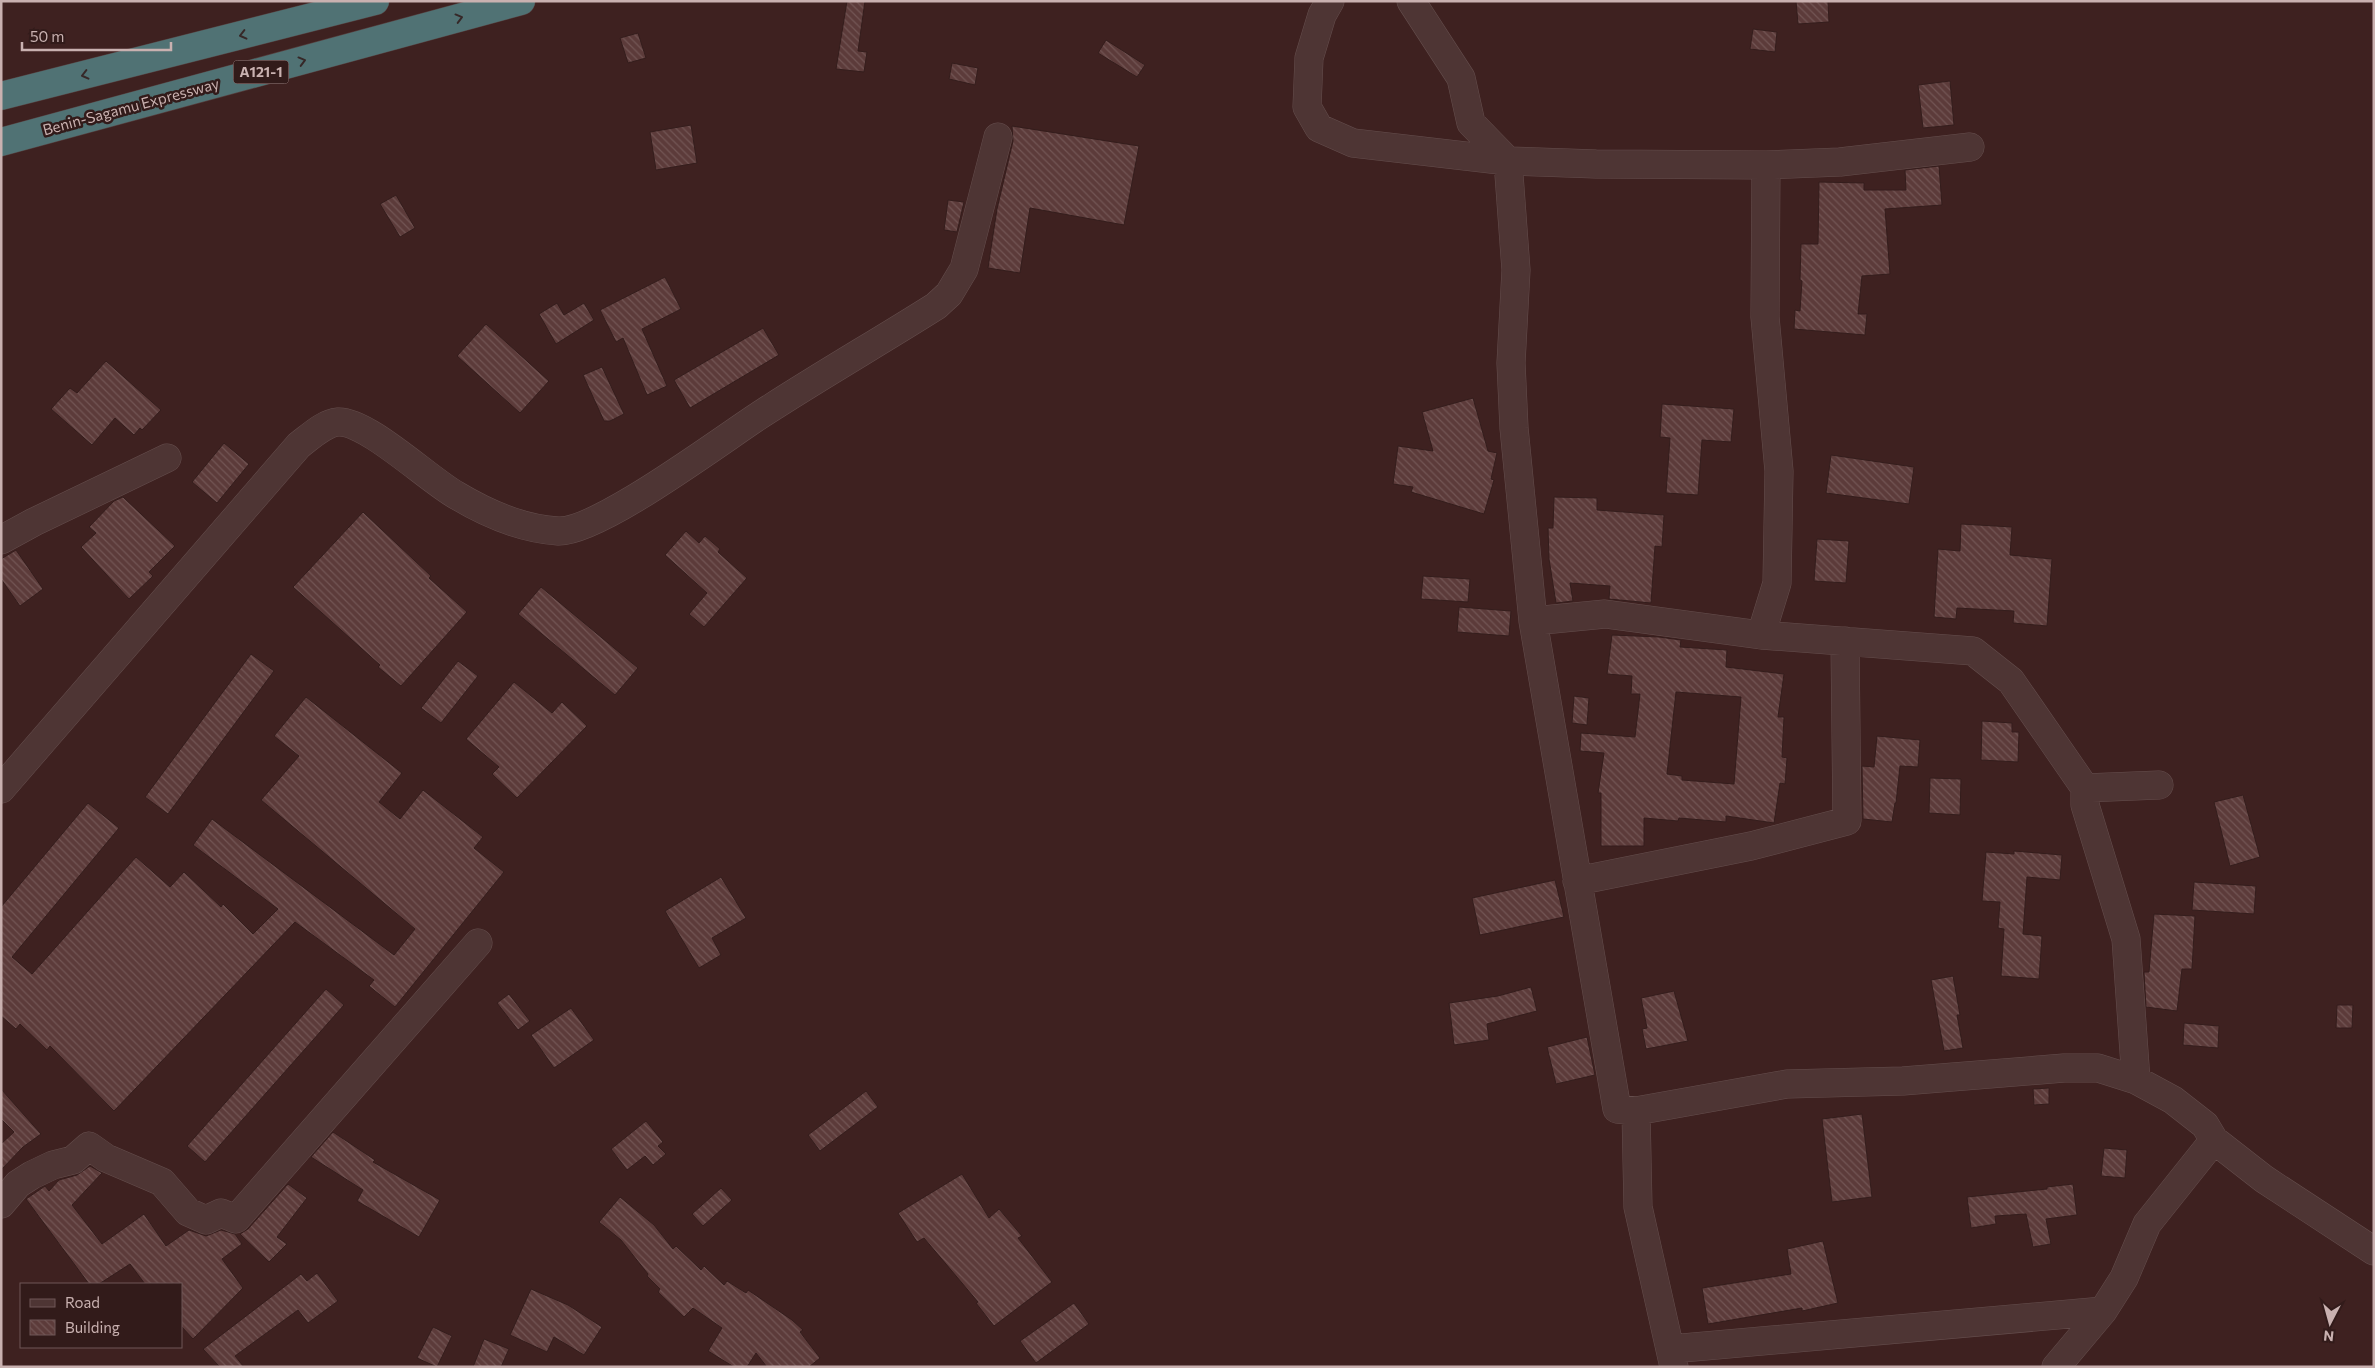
<svg xmlns="http://www.w3.org/2000/svg" width="2375" height="1368" font-family="Commissioner,sans-serif">
<style>
.building{fill:url(#building-back-hatch);stroke:#341d1c;fill-rule:evenodd}
.lines{fill:none;stroke-linecap:round;stroke-linejoin:round}
.minor-casing{stroke:#654e4d;stroke-width:29}
.highway-casing{stroke:#553e3d;stroke-width:29}
.minor{stroke:#4e3534;stroke-width:28}
.highway{stroke:#507274;stroke-width:28}
.oneway{stroke:#362828}
.labels{text-anchor:middle;stroke-width:5;stroke-linejoin:round;paint-order:stroke}
.shield{fill:#321b1a;stroke:#9c8483;stroke-width:1}
.shield-label{font-size:14px;font-weight:bold;fill:#c9b1b0}
.street-label{font-size:15px;fill:#c9b1b0;stroke:#321b1a}
</style>
<defs>
<pattern id="building-back-hatch" width="6" height="6" patternUnits="userSpaceOnUse" patternTransform="scale(1.25)"><rect width="6" height="6" fill="#5c3b3a"/><path d="M-1 5l2 2M0 0l6 6M5-1l2 2" fill="none" stroke="#725554"/></pattern>
</defs>
<rect width="100%" height="100%" fill="#3e2120"/>
<!-- building -->
<path class="building" d="M847 1H865L858 51 867 52 864 72 836 69Z
M1796 1H1828L1829 22 1798 24Z
M1753 29 1777 32 1775 52 1750 49Z
M638 33 646 58 628 63 620 38Z
M1106 40 1145 65 1137 77 1098 53Z
M952 63 978 68 975 85 949 79Z
M1950 81 1954 125 1923 128 1918 85Z
M691 125 697 163 656 170 650 132Z
M1012 126 1139 146 1124 225 1030 208 1020 273 988 268 997 209 1013 141Z
M1939 166 1942 205 1885 209 1890 274 1862 276 1858 314H1867L1865 335 1794 329 1795 310 1800 311 1802 281 1800 280 1801 244H1818L1819 182 1864 183V190H1906L1905 170Z
M396 195 415 228 400 237 380 204Z
M948 200 964 202 957 232 944 230Z
M665 277 681 309 642 329 667 386 647 395 623 338 616 342 600 310Z
M557 303 564 315 584 303 594 320 556 344 539 314Z
M486 324 549 381 520 413 457 356Z
M763 328 779 355 690 408 674 380Z
M106 361 161 410 142 430 140 428 134 435 115 418 92 445 51 409 70 388 77 393Z
M602 367 624 414 610 421H604L583 375Z
M1473 398 1488 451 1497 453 1491 479 1494 480 1484 514 1411 492 1413 487 1393 484 1398 446 1433 451 1422 412Z
M1662 404 1734 409 1731 442 1702 440 1698 495 1666 493 1670 438 1660 437Z
M224 443 249 464 217 503 192 482Z
M1831 455 1914 467 1909 504 1826 493Z
M123 497 175 546 149 572 153 576 129 599 81 547 96 533 89 527 114 501Z
M1554 497 1597 498V510L1664 515 1662 547 1655 546 1651 603 1609 599 1610 586 1570 583 1573 601 1556 603 1549 559 1548 528H1553Z
M363 512 431 576 429 578 467 612 401 686 378 667 380 665 293 587Z
M1961 524 2012 527 2010 555 2052 559 2047 626 2013 623 2014 611 1957 608 1956 619 1934 617 1938 549 1960 551Z
M686 531 699 543 705 536 720 549 718 552 747 578 704 627 689 614 707 593 665 555Z
M1817 539 1849 541 1846 583 1814 581Z
M16 550 43 589 20 606 1 579V559Z
M1423 576 1470 579 1468 602 1421 599Z
M541 587 638 668 615 695 518 614Z
M1459 607 1511 611 1509 636 1457 632Z
M1612 635 1659 637 1681 640 1680 647 1727 650 1726 667 1784 674 1778 717H1784L1782 757 1787 758 1785 784 1780 783 1774 823 1726 816V822L1679 818 1678 821 1644 818V846H1601V793H1598L1604 753 1580 751 1581 733 1635 737 1640 694H1631L1632 676 1607 674ZM1676 692 1741 697 1734 784 1682 780V776L1667 774Z
M251 654 274 671 168 814 145 797Z
M458 661 478 676 441 723 421 708Z
M514 682 552 713 562 702 587 726 517 798 492 774 499 767 466 739Z
M1574 696 1589 698 1587 725 1572 723Z
M306 697 402 773 379 802 400 819 423 790 483 837 474 848 504 872 395 1007 369 986 374 980 295 922 114 1111 50 1046 47 1050 20 1024 16 1029 1 1016V907L88 803 119 828 12 957 32 974 136 857 170 887 184 872 221 907 223 904 253 934 278 909 193 845 212 819 394 955 415 929 261 800 299 756 274 736Z
M1982 721 2012 723V732H2019L2018 762 1981 760Z
M1877 736 1920 740 1918 767 1900 766 1896 803H1895L1892 822 1863 819 1862 766 1874 767Z
M1930 778 1961 779 1960 815 1929 813Z
M2243 795 2260 857 2230 866 2214 802Z
M2014 851 2062 855 2060 880 2027 877 2023 934 2042 936 2039 979 2001 976 2004 929 1998 928 2000 902 1982 901 1986 852 2014 854Z
M721 877 746 918 712 938 721 955 699 968 665 911Z
M1555 880 1564 917 1480 935 1472 898Z
M2194 882 2256 886 2254 914 2192 910Z
M2154 914 2195 916 2192 969H2182L2177 1011 2146 1007 2144 972H2149Z
M1953 976 1960 1015H1957L1963 1048 1944 1051 1931 980Z
M1531 987 1537 1011 1487 1024 1489 1040 1454 1045 1449 1003 1498 996Z
M326 989 344 1005 205 1162 187 1146Z
M1674 991 1688 1041 1646 1049 1642 1029 1647 1028 1641 998Z
M509 994 530 1021 518 1030 497 1003Z
M2337 1005H2353L2352 1028H2336Z
M571 1008 594 1040 554 1068 531 1035Z
M2184 1023 2219 1026 2218 1048 2183 1045Z
M1587 1037 1595 1075 1556 1084 1547 1047Z
M2049 1088V1104L2034 1105 2033 1089Z
M1 1089 41 1134 23 1147 1 1170V1144L14 1132 1 1119Z
M866 1091 878 1107 820 1151 808 1135Z
M1862 1114 1872 1197 1832 1202 1822 1119Z
M646 1121 663 1142 658 1146 666 1154 653 1165 645 1156 627 1170 611 1149Z
M333 1132 375 1160 373 1162 440 1200 419 1237 357 1201 363 1190 311 1157Z
M2104 1148 2127 1150 2125 1178 2101 1176Z
M90 1166 102 1173 72 1205 102 1244 144 1214 166 1246 189 1230 206 1236 221 1230 235 1234 242 1244 222 1259 243 1288 193 1339 181 1326V1284H145L130 1264 99 1284H89L26 1199 45 1186 49 1191 59 1180 77 1175Z
M962 1174 989 1218 999 1209 1022 1236 1018 1238 1052 1282 994 1326 976 1303 978 1302 924 1238 917 1242 898 1213Z
M288 1184 307 1198 277 1237 287 1244 269 1262 240 1234 248 1229Z
M2073 1184 2077 1215 2046 1219 2051 1244 2033 1247 2026 1214 1995 1216 1996 1224 1971 1228 1967 1197 2047 1189V1187Z
M721 1188 732 1200 703 1226 692 1214Z
M620 1197 654 1225 673 1249 676 1246 701 1270 704 1266 724 1285 727 1281 746 1293 748 1290 792 1320 803 1330 800 1332 820 1358 809 1367H767L756 1353 747 1367H734L708 1351 722 1328 693 1308 684 1317 658 1292 660 1289 647 1276 648 1274 621 1240 599 1222Z
M1823 1241 1838 1303 1802 1311V1308L1708 1324 1702 1288 1791 1274 1787 1249Z
M317 1273 338 1301 308 1323 298 1310 235 1356 244 1367H220L203 1349 301 1274 307 1281Z
M531 1289 568 1305 602 1327 584 1355 554 1337 547 1352 510 1335Z
M1074 1303 1089 1324 1036 1363 1020 1341Z
M433 1327 452 1336 437 1367 417 1358Z
M484 1339 509 1349 501 1367H473Z"/>
<g class="lines">
<defs>
<path id="minor" d="M1330 1 1322 15 1309 58 1307 107 1319 128 1353 143 1508 161 1596 164 1766 165 1840 162 1970 147
M1411 1 1461 78 1471 123 1508 161 1516 270 1511 363 1514 428 1533 621 1617 1109 1636 1111 1787 1084 1903 1081 2064 1068H2098L2136 1080 2173 1100 2205 1125 2214 1140 2147 1224 2124 1278 2103 1311 2056 1367
M1 540 34 522 167 458
M1533 621 1605 614 1761 635 1973 651 2011 681 2085 788V805L2126 939 2136 1080
M1761 635 1777 583 1779 471 1765 317 1766 165
M2085 788 2159 785
M1 789 299 445C310 437 324 423 338 422 366 420 429 480 456 495 486 513 523 529 558 531 598 533 724 438 763 413 820 376 879 342 936 306L949 294 964 269 998 137
M1577 881 1751 846 1847 821 1845 641
M1636 1111 1638 1207 1674 1367
M2214 1140 2264 1179 2374 1251
M1 1204 18 1184 32 1175 53 1165 73 1160 89 1146 106 1158 162 1182 188 1212 206 1220 221 1213 236 1219 478 943
M1671 1349 2103 1311"/>
<path id="highway" d="M1 96 375 1
M1 142 521 1"/>
</defs>
<!-- minor casing -->
<use href="#minor" class="minor-casing"/>
<!-- highway casing -->
<use href="#highway" class="highway-casing"/>
<!-- minor -->
<use href="#minor" class="minor"/>
<!-- highway -->
<use href="#highway" class="highway"/>
</g>
<!-- one-way arrows -->
<defs><path id="oneway-chevron" d="M-2-3.5L2.5 0L-2 3.5" fill="none" stroke-width="1.6" stroke-linecap="round" stroke-linejoin="round" transform="scale(1.25)"/></defs>
<g class="oneway">
<use href="#oneway-chevron" transform="translate(459 18) rotate(-15)"/>
<use href="#oneway-chevron" transform="translate(243 35) rotate(166)"/>
<use href="#oneway-chevron" transform="translate(302 61) rotate(-15)"/>
<use href="#oneway-chevron" transform="translate(85 75) rotate(166)"/>
</g>
<g class="labels">
<!-- shield labels -->
<rect class="shield" x="233.5" y="60.5" width="55" height="23" rx="4"/>
<g class="shield-label">
<text x="261" y="77">A121-1</text>
</g>
<!-- street labels -->
<g class="street-label">
<text transform="translate(131 107) rotate(-15)" y="5">Benin-Sagamu Expressway</text>
</g>
</g>
<!-- border -->
<rect width="2375" height="1368" fill="none" stroke="#c9b1b0" stroke-width="5"/>
<!-- legend -->
<rect x="20" y="1283" width="162" height="65" fill="#321b1a" stroke="#6e5756"/>
<rect x="30" y="1299" width="25" height="8" fill="#4e3534" stroke="#6e5756"/>
<text x="65" y="1308" font-size="15" fill="#c9b1b0">Road</text>
<rect x="30" y="1320" width="25" height="15" fill="url(#building-back-hatch)" stroke="#6e5756"/>
<text x="65" y="1333" font-size="15" fill="#c9b1b0">Building</text>
<!-- north arrow -->
<g transform="translate(2330 1323) rotate(186)" stroke="#321b1a" stroke-width="4" paint-order="stroke">
<path d="M0-4L9 19L0 12L-9 19Z" fill="#c9b1b0"/>
<text y="-8" font-size="14" font-weight="bold" text-anchor="middle" fill="#c9b1b0">N</text>
</g>
<!-- scale -->
<path d="M22 42v8h149v-8" fill="none" stroke="#c9b1b0" stroke-width="2.5"/>
<text x="30" y="42" font-size="15" fill="#c9b1b0" stroke="#321b1a" stroke-width="4" paint-order="stroke">50 m</text>
</svg>
